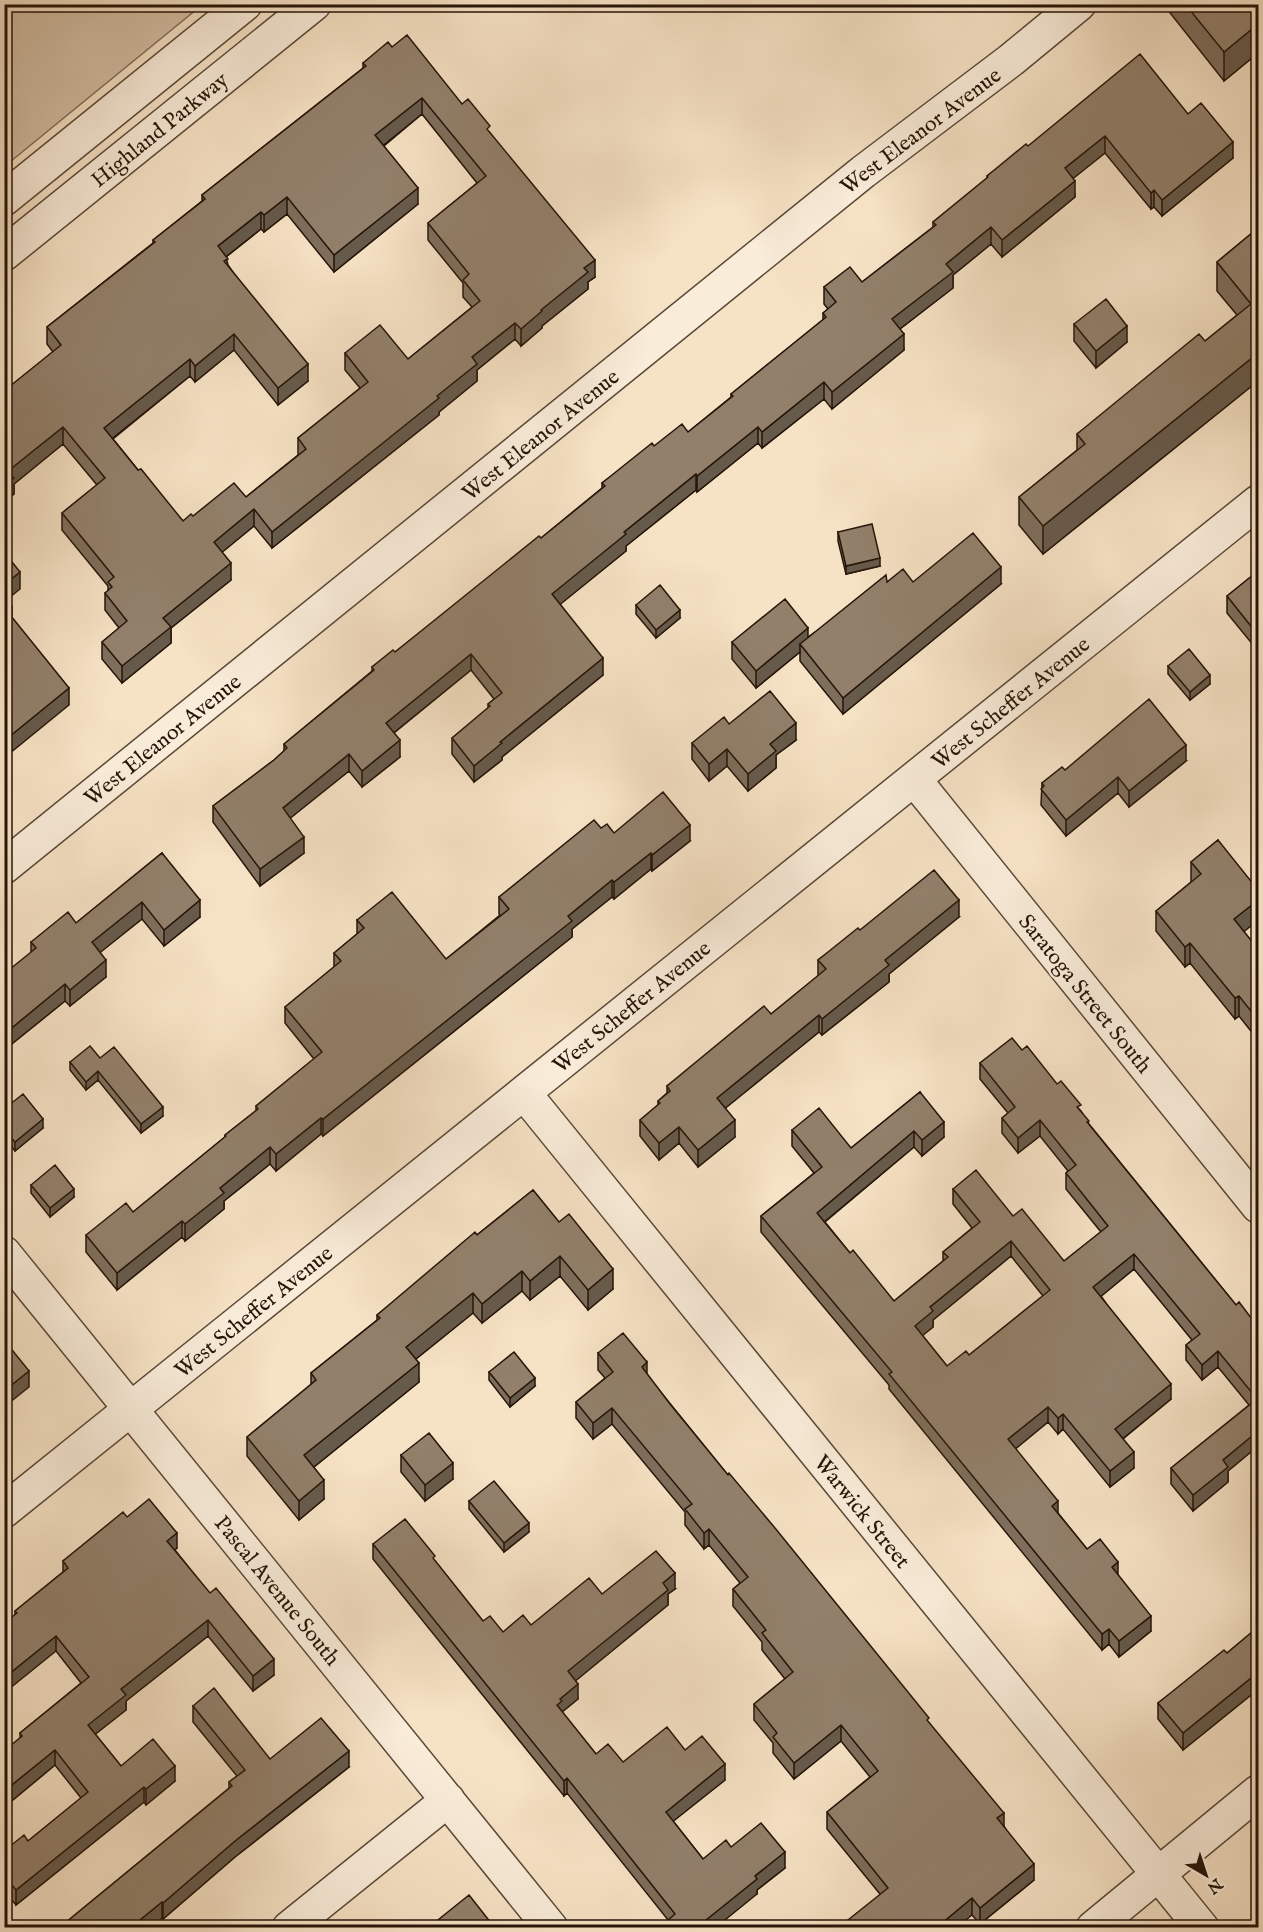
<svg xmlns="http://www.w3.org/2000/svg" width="1263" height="1932" font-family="'IM FELL English',serif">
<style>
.green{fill:#d3bfa5;stroke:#7c6a57;stroke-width:1.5}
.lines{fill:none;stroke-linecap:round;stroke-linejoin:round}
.minor-casing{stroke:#5a4838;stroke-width:36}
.minor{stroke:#f9ecd9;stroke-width:33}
.wall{fill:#7e6e5c;stroke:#261509;stroke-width:1.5;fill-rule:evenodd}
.shaded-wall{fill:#665a4b;stroke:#261509;stroke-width:1.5}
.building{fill:#92806b;stroke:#261509;stroke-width:1.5;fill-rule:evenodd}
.labels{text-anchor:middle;stroke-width:4.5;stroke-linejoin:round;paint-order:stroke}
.street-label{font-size:22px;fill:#261509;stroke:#f9ecd9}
</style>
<rect width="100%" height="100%" fill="#f6e2c5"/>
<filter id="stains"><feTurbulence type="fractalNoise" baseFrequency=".00333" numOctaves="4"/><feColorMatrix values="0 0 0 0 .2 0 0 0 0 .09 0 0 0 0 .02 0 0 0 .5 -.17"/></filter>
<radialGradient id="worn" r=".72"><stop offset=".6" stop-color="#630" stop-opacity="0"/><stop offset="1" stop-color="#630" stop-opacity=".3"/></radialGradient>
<!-- green -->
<path class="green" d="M5 4H202V5L5 166Z"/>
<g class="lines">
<defs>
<path id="minor" d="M4 199 245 4
M4 254 314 4
M914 779 1258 1206
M4 867 863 172 1011 60 1079 4
M524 1093 1202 1928
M4 1253 551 1928
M4 1511 1258 502
M289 1928 448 1800
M1093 1928 1258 1792"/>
</defs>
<!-- minor casing -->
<use href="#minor" class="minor-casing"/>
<!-- minor -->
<use href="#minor" class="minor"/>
</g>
<!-- wall -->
<path class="wall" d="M1163 4H1258V53L1224 81Z
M392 47 462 104 490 133 595 277 588 282V289L542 326V328L521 346 515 339 477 370V381L439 412V415L272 548 254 526 222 552 231 580 171 628V643L122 683 102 659V642L119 628 105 610V593L108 591V586L62 530V513L97 485 63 444 14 484V494L4 502V391L53 352 47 344V327L153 243V240L202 201V195L363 68V63ZM422 114 477 183 428 223V240L463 283V297L472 307 408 359 345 353V370L360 388 298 438V455L246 497 193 516 183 521 138 470 113 439 190 376 195 382 234 350 278 405 308 381 228 265 226 257 261 229 264 232 287 214 334 272 418 204 384 146Z
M1188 114 1233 158 1162 216 1154 207 1151 209 1105 153 1073 178 1075 197 1002 257 991 244 953 275V288L900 329 904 350 832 409 824 399 762 448 758 443 697 492 696 490 626 546V551L560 604 603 675 502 757V760L474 782 452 754V738L488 708V704L494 699 471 670 394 733 400 757 362 787 349 771 290 818 304 853 260 886 213 822V806L274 760 284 751V744L372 671V667L395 652 541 538 602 488V483L654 446 688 432 731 397V394L823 320V313L828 309 824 304V287L862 282 933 227V222L987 178V176L1028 146Z
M1258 228V382V381L1043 554 1019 525V497L1077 450V434L1205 341 1237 315 1217 291V262Z
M1074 324 1127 342 1096 368 1074 341Z
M838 532 880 566 846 574 838 541Z
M1258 571V651L1227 613V596Z
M887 582 1001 584 843 714 800 661V652L756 688 732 659V642L808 637Z
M636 605 680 618 656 638 636 614Z
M1168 666 1210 684 1190 700 1168 674Z
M729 724 796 740 776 755V768L748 791 727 766 709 781 692 759V743Z
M1186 761 1129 807 1118 793 1066 836 1041 805 1042 783 1065 770Z
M601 828 614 833 690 841 652 871 651 869 614 899 612 897 572 929V937L323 1136 321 1134 276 1171 270 1164 224 1201V1209L185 1241 182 1237 117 1290 86 1252V1235L133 1212 225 1137V1135L256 1111V1106L314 1059 285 1023V1007L334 967V953L357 934V920L446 959 500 915 499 914V897Z
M1218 840 1244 932 1258 949V1040L1239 1016 1235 1019 1190 963 1185 967 1156 931V911L1191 882V862Z
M162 853 200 917 164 946 142 919 100 952 106 977 70 1006 65 1001 8 1047 4 1043V974L31 953V942L76 923Z
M959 917 889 974V982L822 1035 819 1032 725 1108 735 1137 698 1167 679 1143 659 1160 640 1136V1120L658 1105V1101L667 1093V1086L771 1014 818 976V960L860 930Z
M1022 1050 1081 1111 1089 1124 1236 1305 1258 1327V1446L1228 1471V1482L1193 1511 1171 1484V1468L1249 1405 1218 1367 1202 1380 1186 1360V1345L1192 1340 1134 1269 1101 1296 1171 1399 1123 1439 1134 1468 1110 1487 1063 1429 1058 1434 1048 1422 1015 1449 1058 1513 1087 1549 1118 1576 1151 1631 1119 1657 1109 1644 1102 1650 889 1389V1385L761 1232V1216L814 1173 792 1146V1130L851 1148 920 1092 944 1137 922 1156 914 1147 825 1222 850 1253 894 1301 943 1261V1252L972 1228 953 1204V1189L1013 1216 1064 1261 1101 1232 1066 1189V1173L1068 1171 1040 1136 1018 1153 1002 1133V1118L1008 1113 980 1079V1063ZM1011 1256 1043 1296 969 1355 947 1366 922 1335 933 1327V1320Z
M100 1058 163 1116 141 1133 98 1080 86 1090 70 1070V1062Z
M4 1109 43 1128 15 1151 4 1138Z
M31 1185 74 1197 50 1217 31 1193Z
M533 1190 613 1289 588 1310 560 1276 530 1300 522 1291 482 1323 473 1313 416 1359 419 1382 314 1467 324 1499 299 1520 247 1456V1437L311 1385V1373L377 1320V1315Z
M598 1353 647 1375 929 1723 1004 1826 1034 1880 980 1924 972 1915 880 1894 827 1829V1812L870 1777 841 1741 794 1779 773 1753V1743L754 1720V1704L785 1679 762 1650V1642L733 1606V1589L740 1583 709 1545 704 1549 685 1525V1512L612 1424 593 1439 576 1418V1402L605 1378 598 1370Z
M489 1372 535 1386 510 1407 489 1380Z
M401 1455 453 1479 425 1501 401 1472Z
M469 1501 529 1532 504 1552 469 1509Z
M127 1517 177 1548 175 1550 274 1675 253 1691 208 1636 126 1701V1710L95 1734 121 1766 175 1781 146 1805 144 1802 16 1905 4 1891V1851L28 1841 81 1798 55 1765 8 1804 4 1800V1751L20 1739V1733L81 1683 56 1651 15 1615V1611L63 1572V1561Z
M373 1544 435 1561 483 1621 503 1632 531 1625 602 1594 675 1589 668 1594V1605L575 1681 578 1699 562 1712 596 1754 623 1762 685 1750 725 1780 673 1821 703 1859 731 1847 785 1868 757 1890V1894L668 1920 567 1793 564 1796 373 1559Z
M1258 1627V1694L1256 1691 1183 1750 1158 1719V1703L1227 1653Z
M193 1706 270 1759 349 1767 235 1857 163 1919 162 1918 59 1928 229 1788V1782L237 1776 193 1722Z"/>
<!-- shaded-wall -->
<path class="shaded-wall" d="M1258 24V53L1224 81V52Z
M422 98V114L375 152V135Z
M1105 136V153L1065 185V168Z
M1233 142V158L1162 216V200Z
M1075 181V197L1002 257V240Z
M418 188V204L334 272V255Z
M1154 190V207L1151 209V193Z
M287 197V214L264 232V215Z
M261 212V229L218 263V246Z
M991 227V244L953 275V288L892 335V319L946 264Z
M595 260V277L588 282V289L542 326V328L521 346V329L584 268Z
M515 323V339L477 370V381L439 412V415L272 548V532L437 396 472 357Z
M1127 326V342L1096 368V351Z
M234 334V350L195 382V366Z
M904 334V350L832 409V392Z
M1258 353V381L1043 554V526Z
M190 359V376L104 445V428Z
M308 364V381L278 405V388Z
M824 382V399L762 448V432Z
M63 427V444L14 484V494L4 502V485L8 471Z
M758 427V443L697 492V476Z
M696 474V490L626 546V551L552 611V594L624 532Z
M254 509V526L214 559V542Z
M880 558V566L846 574V566Z
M231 563V580L171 628V643L122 683V666L163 618Z
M1001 567V584L843 714V698Z
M20 572V589L4 602V585Z
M12 607V624L7 611Z
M680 610V618L656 638V630Z
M808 628V645L800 644V652L756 688V671Z
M471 654V670L386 739V723Z
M603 658V675L502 757V760L474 782V766L500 742Z
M1210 675V684L1190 700V692Z
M69 688V705L4 758V741Z
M796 723V740L776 755V768L748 791V774L770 744Z
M400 740V757L362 787V771Z
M1186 745V761L1129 807V791Z
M727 749V766L709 781V764Z
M349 754V771L283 824V808Z
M1118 777V793L1066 836V820Z
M690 825V841L652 871V855Z
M304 837V853L260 886V869Z
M651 853V869L614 899V882Z
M612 880V897L572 929V937L323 1136V1119Z
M200 900V917L164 946V930Z
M959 900V917L889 974V982L822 1035V1019L885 960Z
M1258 900V920L1234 940V919Z
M142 902V919L92 959V942Z
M1190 943V963L1185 967V947Z
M106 960V977L70 1006V990Z
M65 984V1001L8 1047V1031Z
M1239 996V1016L1235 1019V998Z
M819 1015V1032L717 1115V1098Z
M98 1071V1080L86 1090V1082Z
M163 1107V1116L141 1133V1124Z
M321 1118V1134L276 1171V1154Z
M43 1119V1128L15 1151V1142Z
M735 1120V1137L698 1167V1150Z
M1040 1120V1136L1018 1153V1138Z
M944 1122V1137L922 1156V1140Z
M679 1127V1143L659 1160V1143Z
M914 1131V1147L817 1228V1213Z
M270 1147V1164L224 1201V1209L185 1241V1224L220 1188Z
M74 1189V1197L50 1217V1208Z
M182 1221V1237L117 1290V1273Z
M1011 1241V1256L933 1320V1327L915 1342V1326L930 1307Z
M1134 1254V1269L1093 1303V1287Z
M560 1256V1276L530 1300V1281Z
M613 1269V1289L588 1310V1290Z
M522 1271V1291L482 1323V1304Z
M473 1293V1313L406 1367V1347Z
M1218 1351V1367L1202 1380V1365Z
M647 1362V1379L642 1367Z
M419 1363V1382L304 1475V1455Z
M29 1371V1387L4 1407V1391Z
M535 1378V1386L510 1407V1398Z
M1171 1384V1399L1115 1445V1429Z
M1048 1407V1422L1008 1455V1439Z
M612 1408V1424L593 1439V1423Z
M1063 1414V1429L1058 1434V1418Z
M1258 1431V1446L1228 1471V1482L1193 1511V1495L1223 1460Z
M1134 1452V1468L1110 1487V1471Z
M453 1463V1479L425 1501V1485Z
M324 1480V1499L299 1520V1501Z
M1058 1501V1517L1052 1506Z
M529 1523V1532L504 1552V1543Z
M709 1529V1545L704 1549V1533Z
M177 1533V1548L167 1556V1541Z
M1118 1562V1578L1112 1567Z
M675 1573V1589L668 1594V1605L568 1687V1671L663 1583Z
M1151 1616V1631L1119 1657V1641Z
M208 1620V1636L126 1701V1710L88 1740V1725L121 1689Z
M1109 1629V1644L1102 1650V1634Z
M56 1636V1651L4 1693V1678Z
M274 1659V1675L253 1691V1676Z
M1256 1674V1691L1183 1750V1733Z
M578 1684V1699L562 1712 557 1705 560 1699Z
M841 1725V1741L794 1779V1763Z
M55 1750V1765L8 1804V1788Z
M349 1751V1767L235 1857 163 1919V1903L235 1841Z
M725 1764V1780L666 1827V1812Z
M175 1766V1781L146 1805V1789Z
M567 1778V1793L564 1796V1781Z
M144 1787V1802L16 1905V1890Z
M1004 1813V1829L997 1818Z
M785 1852V1868L757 1890V1894L715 1928H696L755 1876Z
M1034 1864V1880L980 1924V1908Z
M972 1898V1915L956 1928H936Z
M162 1902V1918L150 1928H130Z"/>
<!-- building -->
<path class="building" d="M1185 4H1258V24L1224 52Z
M407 35 462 104 468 99 490 126 487 129 595 260 584 268 588 272 541 310 542 311 521 329 515 323 472 357 477 364 437 396 439 398 272 532 254 509 214 542 231 563 163 618 171 627 122 666 102 642 127 621 105 593 112 587 108 582 114 577 62 513 105 478 63 427 8 471 14 478 4 485V399L8 396 4 391 61 345 47 327 155 242 153 240 205 199 202 195 366 66 363 63 388 42 392 47ZM422 98 486 176 428 223 469 274 463 280 480 301 408 359 380 325 345 353 368 382 298 438 306 449 246 497 234 483 193 516 191 514 183 521 141 469 138 470 104 428 190 359 195 366 234 334 278 388 308 364 224 261 228 259 218 246 261 212 264 215 287 197 334 255 418 188 375 135Z
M1140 54 1188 114 1201 103 1233 142 1162 200 1154 190 1151 193 1105 136 1065 168 1075 181 1002 240 991 227 946 264 953 272 892 319 904 334 832 392 824 382 762 432 758 427 697 476 696 474 624 532 626 534 552 594 603 658 500 742 502 743 474 766 452 738 490 706 488 704 502 693 471 654 386 723 400 740 362 771 349 754 283 808 304 837 260 869 213 806 274 760 287 748 284 744 374 670 372 667 393 650 395 652 539 536 541 538 605 486 602 483 652 443 654 446 682 424 688 432 733 396 731 394 826 317 823 313 836 302 824 287 850 267 862 282 936 225 933 222 988 177 987 176 1026 144 1028 146Z
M1258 228V354V353L1043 526 1019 497 1085 444 1077 434 1199 334 1205 341 1251 304 1217 262Z
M1106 299 1127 326 1096 351 1074 324Z
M872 524 880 558 846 566 838 532Z
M973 533 1001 567 843 698 800 644 886 575 887 582 903 569 913 582Z
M4 552 20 572 4 585Z
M1258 571V635L1227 596Z
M660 585 680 610 656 630 636 605Z
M4 597 12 607 7 611 69 688 4 741Z
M785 599 808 628 756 671 732 642Z
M1189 649 1210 675 1190 692 1168 666Z
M770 691 796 723 770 744 776 751 748 774 727 749 709 764 692 743 724 717 729 724Z
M1149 699 1186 745 1129 791 1118 777 1066 820 1041 789 1044 786 1042 783 1062 767 1065 770Z
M663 792 690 825 652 855 651 853 614 882 612 880 568 916 572 921 323 1119 321 1118 276 1154 270 1147 220 1188 224 1193 185 1224 182 1221 117 1273 86 1235 126 1203 133 1212 226 1136 225 1135 258 1109 256 1106 322 1052 285 1007 341 961 334 953 364 928 357 920 392 892 446 959 509 909 499 897 594 820 601 828 607 824 614 833Z
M1218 840 1258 890V900L1234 919 1258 949V1020L1239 996 1235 998 1190 943 1185 947 1156 911 1201 874 1191 862Z
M162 853 200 900 164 930 142 902 92 942 106 960 70 990 65 984 8 1031 4 1027V974L36 948 31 942 68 912 76 923Z
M934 870 959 900 885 960 889 965 822 1019 819 1015 717 1098 735 1120 698 1150 679 1127 659 1143 640 1120 660 1103 658 1101 670 1091 667 1086 764 1006 771 1014 826 969 818 960 858 928 860 930Z
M1012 1038 1022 1050 1027 1046 1057 1084 1061 1081 1081 1105 1077 1107 1089 1121 1087 1122 1236 1305 1239 1302 1258 1327V1431L1223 1460 1228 1467 1193 1495 1171 1468 1257 1399 1218 1351 1202 1365 1186 1345 1200 1334 1134 1254 1093 1287 1171 1384 1115 1429 1134 1452 1110 1471 1063 1414 1058 1418 1048 1407 1008 1439 1058 1501 1052 1506 1087 1549 1100 1539 1118 1562 1112 1567 1151 1616 1119 1641 1109 1629 1102 1634 889 1374 892 1372 761 1216 822 1167 792 1130 819 1108 851 1148 920 1092 944 1122 922 1140 914 1131 817 1213 850 1253 853 1250 894 1301 948 1257 943 1252 980 1222 953 1189 976 1170 1013 1216 1022 1209 1064 1261 1108 1226 1066 1173 1076 1165 1040 1120 1018 1138 1002 1118 1015 1107 980 1063ZM1011 1241 1050 1290 969 1355 966 1351 947 1366 915 1326 933 1311 930 1307Z
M90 1046 100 1058 114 1047 163 1107 141 1124 98 1071 86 1082 70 1062Z
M23 1094 43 1119 15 1142 4 1130V1109Z
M55 1165 74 1189 50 1208 31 1185Z
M533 1190 559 1222 569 1214 613 1269 588 1290 560 1256 530 1281 522 1271 482 1304 473 1293 406 1347 419 1363 304 1455 324 1480 299 1501 247 1437 316 1380 311 1373 380 1318 377 1315 475 1232 477 1235Z
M623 1333 647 1362 642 1367 670 1404 728 1475 729 1473 775 1528 929 1718 927 1720 1004 1813 997 1818 1034 1864 980 1908 972 1898 936 1928H838L888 1888 827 1812 878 1771 841 1725 794 1763 773 1737 777 1733 754 1704 793 1672 762 1633 766 1630 733 1589 748 1577 709 1529 704 1533 685 1509 692 1504 612 1408 593 1423 576 1402 613 1372 598 1353Z
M4 1340 29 1371 4 1391Z
M514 1352 535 1378 510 1398 489 1372Z
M429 1433 453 1463 425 1485 401 1455Z
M494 1481 529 1523 504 1543 469 1501Z
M149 1499 177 1533 167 1541 210 1593 216 1588 274 1659 253 1676 208 1620 121 1689 126 1695 88 1725 121 1766 153 1739 175 1766 146 1789 144 1787 16 1890 4 1876V1851L24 1835 28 1841 88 1792 55 1750 8 1788 4 1784V1751L22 1736 20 1733 89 1677 56 1636 4 1678V1623L17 1613 15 1611 68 1568 63 1561 123 1512 127 1517Z
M405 1519 435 1556 433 1558 483 1621 490 1616 503 1632 523 1615 531 1625 589 1578 602 1594 656 1551 675 1573 663 1583 668 1590 568 1671 578 1684 560 1699 562 1701 557 1705 596 1754 608 1744 623 1762 667 1727 685 1750 702 1736 725 1764 666 1812 703 1859 726 1840 731 1847 761 1823 785 1852 755 1876 757 1879 696 1928H659L675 1914 567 1778 564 1781 373 1544Z
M1258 1627V1678L1256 1674 1183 1733 1158 1703 1224 1650 1227 1653Z
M214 1688 270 1759 321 1718 349 1751 235 1841 163 1903 162 1902 130 1928H59L232 1786 229 1782 245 1770 193 1706Z
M469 1895 495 1928H428Z"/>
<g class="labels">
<!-- street labels -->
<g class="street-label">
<text transform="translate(159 129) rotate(-39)" y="8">Highland Parkway</text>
<text transform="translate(920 130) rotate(-37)" y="8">West Eleanor Avenue</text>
<text transform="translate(540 434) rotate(-39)" y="8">West Eleanor Avenue</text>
<text transform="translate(1010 702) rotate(-39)" y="8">West Scheffer Avenue</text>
<text transform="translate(162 739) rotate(-39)" y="8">West Eleanor Avenue</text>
<text transform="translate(1086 993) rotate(51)" y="8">Saratoga Street South</text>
<text transform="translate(631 1006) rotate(-39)" y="8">West Scheffer Avenue</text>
<text transform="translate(253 1311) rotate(-39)" y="8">West Scheffer Avenue</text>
<text transform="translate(863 1511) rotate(51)" y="8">Warwick Street</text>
<text transform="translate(278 1590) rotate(51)" y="8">Pascal Avenue South</text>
</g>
</g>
<!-- margin -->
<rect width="1263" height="1932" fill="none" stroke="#f6e2c5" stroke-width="24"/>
<rect x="6" y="6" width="1251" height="1920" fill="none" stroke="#261509" stroke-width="3"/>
<rect x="12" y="12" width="1239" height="1908" fill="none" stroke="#261509" stroke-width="1.5"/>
<!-- north arrow -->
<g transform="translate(1206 1875) rotate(141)" stroke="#f9ecd9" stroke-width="4.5" paint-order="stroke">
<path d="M0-4.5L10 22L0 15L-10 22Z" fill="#261509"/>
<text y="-9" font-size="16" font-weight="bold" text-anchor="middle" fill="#261509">N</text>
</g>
<rect width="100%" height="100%" filter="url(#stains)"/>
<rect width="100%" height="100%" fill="url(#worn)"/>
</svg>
